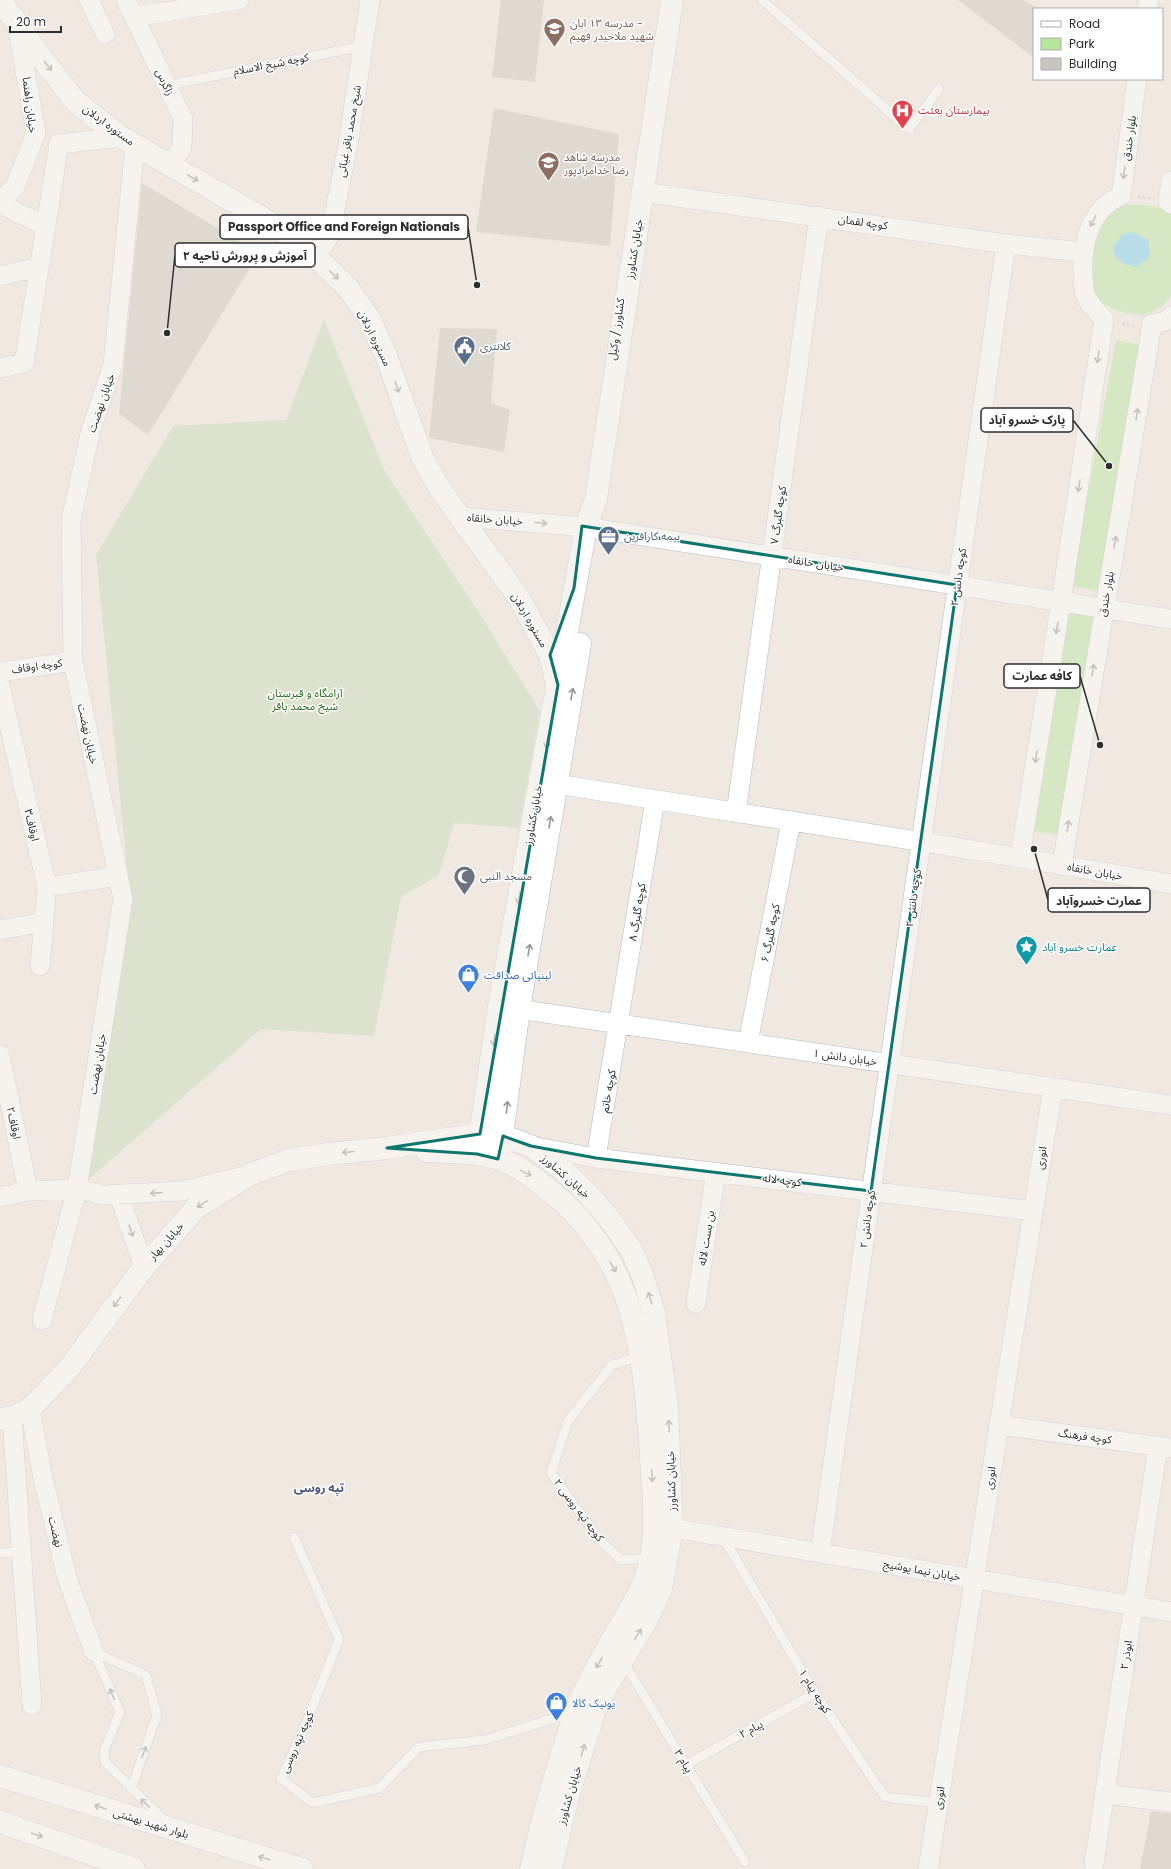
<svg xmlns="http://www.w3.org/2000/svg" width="1171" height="1869" font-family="Poppins,'Noto Sans Arabic',sans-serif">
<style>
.green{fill:#b6e59e}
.cemetery{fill:#c8d9b8}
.water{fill:#75cff0}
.building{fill:#cbc7bf}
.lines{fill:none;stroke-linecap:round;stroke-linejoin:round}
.lane-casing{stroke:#b4b7c1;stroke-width:10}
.street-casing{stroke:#b4b7c1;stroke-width:20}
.secondary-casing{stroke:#b4b7c1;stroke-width:23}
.path{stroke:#c9c9c9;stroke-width:2.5;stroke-dasharray:3 2;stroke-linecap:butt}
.lane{stroke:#fff;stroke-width:9}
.street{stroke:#fff;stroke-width:19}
.secondary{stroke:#fff;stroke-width:22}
.oneway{stroke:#969696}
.marked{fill:none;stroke:#0f766e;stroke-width:3;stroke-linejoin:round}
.labels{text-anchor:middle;stroke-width:3;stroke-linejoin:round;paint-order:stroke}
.education-label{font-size:11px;fill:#785e54;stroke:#fff;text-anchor:start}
.street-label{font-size:11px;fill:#2e2e2e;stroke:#fff}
.health-label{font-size:11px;fill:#be3a42;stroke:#fff;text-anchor:start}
.service-label{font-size:11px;fill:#4e5e75;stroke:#fff;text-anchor:start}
.park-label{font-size:11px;fill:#2c6e1b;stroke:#fff}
.worship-label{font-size:11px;fill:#5b616d;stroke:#fff;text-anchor:start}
.culture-label{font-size:11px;fill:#0d838f;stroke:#fff;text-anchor:start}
.shop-label{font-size:11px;fill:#366cbe;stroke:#fff;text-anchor:start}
.neighbourhood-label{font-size:12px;font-weight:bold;fill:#4d5680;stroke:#fff}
.leader{fill:none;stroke:#2e2e2e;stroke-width:1.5}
.callout-dot{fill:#2e2e2e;stroke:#fff;stroke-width:1.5}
.callout{fill:#fff;stroke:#2e2e2e;stroke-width:1.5}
.callout-label{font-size:12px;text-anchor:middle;font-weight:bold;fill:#2e2e2e}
</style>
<rect width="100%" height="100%" fill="#efe9e1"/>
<!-- green -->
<path class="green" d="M1118 205C1135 205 1158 203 1171 214V295C1166 303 1157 311 1147 314 1136 317 1106 310 1099 299 1083 276 1090 240 1105 217 1108 213 1114 209 1118 205Z
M1116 340 1147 346 1103 592 1071 586Z
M1065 612 1098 618 1060 835 1027 830Z"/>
<!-- cemetery -->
<path class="cemetery" d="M324 319 384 470 478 611 540 711 519 828 454 823 439 875 401 897 374 1036 261 1029 87 1181 130 899 96 555 173 426 286 420Z"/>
<!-- water -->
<path class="water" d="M1133 232 1148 240 1150 257 1136 267C1122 264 1114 261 1113 247L1122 235Z"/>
<!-- building -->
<path class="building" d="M501 0H544L535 82 492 77Z
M958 0H1023L1034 6V58Z
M494 108 619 134 610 246 476 232Z
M142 183 259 253 148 435 119 414Z
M440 328 497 329 491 403 510 410 504 452 429 438Z
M1151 1811 1171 1813V1869H1140Z"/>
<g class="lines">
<defs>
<path id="lane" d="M762 0 909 129 939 89
M179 83 363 46
M641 1356 612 1365 568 1421 551 1473 599 1539 621 1560 650 1558
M294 1537 339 1639 307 1721 281 1779 313 1803 379 1788 419 1747 485 1740 573 1712
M723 1537 815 1693 885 1797 939 1803
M0 1553 21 1552
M94 1652 120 1712 104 1751 105 1762 164 1820
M94 1652 146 1675 157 1715 131 1789
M623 1661 745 1862
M686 1765 815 1693"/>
<path id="street" d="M89 0 105 34
M126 0 183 119 182 147 171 165
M1147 9 1149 0
M134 17 239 0
M1171 181 1168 201 1171 204
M643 192 1006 244 1083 252
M0 201 15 187 36 133 17 24
M0 204 46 226
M315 256 330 235 348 145 370 0
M0 276 39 267
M0 368 24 363 59 144 121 137
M460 517 586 527 1171 619
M0 672 73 661
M0 686 47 887 40 966
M557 784C761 817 967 847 1171 884
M736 813 819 216
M1020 857 1061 602 1104 319C1099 313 1091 307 1088 300 1083 293 1083 281 1083 273 1082 243 1090 208 1121 196L1137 79
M1062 865 1152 324 1166 321 1171 316
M47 887 118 876
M0 930 44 922
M504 1007 1171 1105
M748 1043 791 822
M0 1055 28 1191
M531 1146 596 1158 1033 1211
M596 1158 655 800
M119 1195 144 1267
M0 1197 28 1191 77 1189 103 1195 182 1191 241 1177
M696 1303 716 1172
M42 1320 77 1189 123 899 73 661 71 520 91 429 113 365 135 145
M30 1409 43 1478 67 1578 94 1652
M12 1417 32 1705
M999 1425 1170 1448
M658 1528H672L1171 1612
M820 1553 1006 244
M1104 1794 1171 1802
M1094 1864 1158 1446
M928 1869 1053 1088"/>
<path id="secondary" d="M0 0 44 61 76 102 121 137 273 224 315 256 347 287 369 318 385 353 423 459 440 489 519 598 550 655 556 680
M427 1151C450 1152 474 1152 496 1158 518 1165 537 1180 555 1195 633 1261 643 1345 650 1442 652 1483 659 1527 649 1567 643 1589 631 1607 620 1626 606 1651 591 1676 579 1702 573 1716 569 1733 564 1748 551 1788 540 1828 531 1869
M500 1151 519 1009 580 644
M477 1154 499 1006 586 527 596 498 672 0
M0 1419 12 1417 30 1409 70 1367 144 1267 196 1208 249 1175 289 1160 329 1154 387 1148 480 1134 503 1136 531 1146 563 1170 586 1192 608 1217 631 1249 643 1277 654 1312 667 1405 672 1528 661 1589 647 1619 597 1703 567 1800 551 1869
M0 1776 302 1869
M0 1822 134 1869"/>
</defs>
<!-- lane casing -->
<use href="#lane" class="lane-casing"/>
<!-- street casing -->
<use href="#street" class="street-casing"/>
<!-- secondary casing -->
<use href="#secondary" class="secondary-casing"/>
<!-- path -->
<path class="path" d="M1138 197 1151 198
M1122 324 1134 326"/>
<!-- lane -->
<use href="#lane" class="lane"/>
<!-- street -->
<use href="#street" class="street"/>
<!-- secondary -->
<use href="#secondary" class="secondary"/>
</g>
<!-- one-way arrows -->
<defs><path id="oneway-shaft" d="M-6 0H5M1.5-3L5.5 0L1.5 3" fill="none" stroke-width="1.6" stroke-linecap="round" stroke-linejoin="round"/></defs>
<g class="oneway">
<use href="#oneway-shaft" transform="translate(48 66) rotate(52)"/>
<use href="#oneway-shaft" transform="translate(1124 173) rotate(98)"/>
<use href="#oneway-shaft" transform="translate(193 178) rotate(30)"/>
<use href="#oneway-shaft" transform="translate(1093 221) rotate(118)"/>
<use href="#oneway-shaft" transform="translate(334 275) rotate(44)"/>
<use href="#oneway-shaft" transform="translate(1098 357) rotate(99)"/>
<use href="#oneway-shaft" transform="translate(397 387) rotate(71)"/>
<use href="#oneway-shaft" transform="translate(1137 414) rotate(-80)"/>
<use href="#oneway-shaft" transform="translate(1079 486) rotate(99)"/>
<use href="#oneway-shaft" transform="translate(541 523) rotate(5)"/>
<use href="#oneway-shaft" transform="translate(1115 542) rotate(-80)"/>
<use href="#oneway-shaft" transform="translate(1057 628) rotate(99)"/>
<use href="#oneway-shaft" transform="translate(1093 670) rotate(-81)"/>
<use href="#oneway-shaft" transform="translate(572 694) rotate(-80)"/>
<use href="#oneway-shaft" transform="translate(547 742) rotate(101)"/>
<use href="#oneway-shaft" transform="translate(1036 757) rotate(99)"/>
<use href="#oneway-shaft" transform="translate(550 822) rotate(-80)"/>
<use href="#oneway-shaft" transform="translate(1068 826) rotate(-81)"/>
<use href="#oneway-shaft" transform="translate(519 898) rotate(100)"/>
<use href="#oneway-shaft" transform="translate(529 950) rotate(-80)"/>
<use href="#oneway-shaft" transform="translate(494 1040) rotate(99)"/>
<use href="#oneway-shaft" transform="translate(507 1107) rotate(-83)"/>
<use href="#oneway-shaft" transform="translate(348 1152) rotate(175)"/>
<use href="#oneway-shaft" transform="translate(526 1173) rotate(26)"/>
<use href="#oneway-shaft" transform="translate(156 1193) rotate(176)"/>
<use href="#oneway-shaft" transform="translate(202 1204) rotate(148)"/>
<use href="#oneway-shaft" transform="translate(131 1231) rotate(71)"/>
<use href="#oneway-shaft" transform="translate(613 1267) rotate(60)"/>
<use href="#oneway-shaft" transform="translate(650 1298) rotate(-107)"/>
<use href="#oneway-shaft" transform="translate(117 1302) rotate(127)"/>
<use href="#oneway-shaft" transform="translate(669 1426) rotate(-93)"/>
<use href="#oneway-shaft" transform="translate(652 1476) rotate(86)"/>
<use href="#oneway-shaft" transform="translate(638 1634) rotate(-58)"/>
<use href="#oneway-shaft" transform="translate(599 1663) rotate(120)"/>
<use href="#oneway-shaft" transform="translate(112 1694) rotate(-113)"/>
<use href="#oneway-shaft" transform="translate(583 1750) rotate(-72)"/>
<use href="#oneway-shaft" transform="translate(144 1752) rotate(-71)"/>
<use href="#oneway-shaft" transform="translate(145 1803) rotate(-136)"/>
<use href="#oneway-shaft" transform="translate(100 1807) rotate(-163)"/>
<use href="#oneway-shaft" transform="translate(37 1835) rotate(19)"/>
<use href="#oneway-shaft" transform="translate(264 1858) rotate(-163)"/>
</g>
<!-- marked area -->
<path d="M0 0H1171V1869H0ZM582 526 957 585 871 1191 596 1158 531 1146 503 1136 498 1159 477 1154 387 1148 480 1134 558 685 550 655 574 588Z" fill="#efe9e1" fill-opacity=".55" fill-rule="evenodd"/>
<path class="marked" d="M582 526 957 585 871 1191 596 1158 531 1146 503 1136 498 1159 477 1154 387 1148 480 1134 558 685 550 655 574 588Z"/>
<!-- icons -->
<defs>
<symbol id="school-pin" viewBox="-11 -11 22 30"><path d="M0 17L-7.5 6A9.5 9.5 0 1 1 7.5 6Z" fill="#8d6e63" stroke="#fff"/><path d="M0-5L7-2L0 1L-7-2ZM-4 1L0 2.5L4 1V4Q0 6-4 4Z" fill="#fff"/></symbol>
<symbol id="hospital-pin" viewBox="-11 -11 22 30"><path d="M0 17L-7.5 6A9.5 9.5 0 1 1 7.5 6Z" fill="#e0444e" stroke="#fff"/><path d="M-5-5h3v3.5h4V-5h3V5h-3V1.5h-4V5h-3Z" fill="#fff"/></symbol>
<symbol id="civic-pin" viewBox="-11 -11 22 30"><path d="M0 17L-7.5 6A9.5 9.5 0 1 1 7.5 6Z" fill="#5c6f8a" stroke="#fff"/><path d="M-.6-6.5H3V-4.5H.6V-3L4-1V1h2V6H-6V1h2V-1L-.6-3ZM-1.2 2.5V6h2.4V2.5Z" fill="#fff"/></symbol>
<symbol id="office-pin" viewBox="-11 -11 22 30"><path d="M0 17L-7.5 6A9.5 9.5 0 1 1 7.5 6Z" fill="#5c6f8a" stroke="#fff"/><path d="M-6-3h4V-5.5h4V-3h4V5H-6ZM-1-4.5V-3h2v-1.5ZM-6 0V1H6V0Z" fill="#fff"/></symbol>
<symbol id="mosque-pin" viewBox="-11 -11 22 30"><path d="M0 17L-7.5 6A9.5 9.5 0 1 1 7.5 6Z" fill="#6b7280" stroke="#fff"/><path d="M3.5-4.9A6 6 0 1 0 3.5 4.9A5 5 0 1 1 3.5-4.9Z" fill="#fff"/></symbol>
<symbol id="sight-pin" viewBox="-11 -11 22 30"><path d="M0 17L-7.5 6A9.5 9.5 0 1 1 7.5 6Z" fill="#0f9aa8" stroke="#fff"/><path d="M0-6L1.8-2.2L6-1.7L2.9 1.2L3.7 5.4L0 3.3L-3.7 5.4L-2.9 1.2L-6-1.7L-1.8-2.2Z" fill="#fff"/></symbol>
<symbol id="shop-pin" viewBox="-11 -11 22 30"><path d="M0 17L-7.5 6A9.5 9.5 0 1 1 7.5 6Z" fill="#3f7fe0" stroke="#fff"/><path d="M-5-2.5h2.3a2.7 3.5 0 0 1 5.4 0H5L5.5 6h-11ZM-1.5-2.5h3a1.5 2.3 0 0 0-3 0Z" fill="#fff"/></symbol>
</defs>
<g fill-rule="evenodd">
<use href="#school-pin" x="542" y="16" width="25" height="34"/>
<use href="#hospital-pin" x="890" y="98" width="25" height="34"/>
<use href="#school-pin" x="536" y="150" width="25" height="34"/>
<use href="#civic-pin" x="452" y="334" width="25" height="34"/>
<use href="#office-pin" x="596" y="524" width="25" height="34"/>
<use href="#mosque-pin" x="452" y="864" width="25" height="34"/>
<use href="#sight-pin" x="1014" y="934" width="25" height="34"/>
<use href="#shop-pin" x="456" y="962" width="25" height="34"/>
<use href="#shop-pin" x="544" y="1690" width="25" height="34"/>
</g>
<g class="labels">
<!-- education labels -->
<g class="education-label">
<text x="570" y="27">مدرسه ۱۳ آبان -<tspan x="570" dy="13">شهید ملاحیدر فهیم</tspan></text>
<text x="564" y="161">مدرسه شاهد<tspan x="564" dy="13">رضا خدامرادپور</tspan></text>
</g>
<!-- street labels -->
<g class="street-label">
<text transform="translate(271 64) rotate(-11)" y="4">کوچه شیخ الاسلام</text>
<text transform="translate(165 82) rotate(65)" y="4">زاگرس</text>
<text transform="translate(30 105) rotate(83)" y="4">خیابان راهنما</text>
<text transform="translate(109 125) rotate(36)" y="4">مستوره اردلان</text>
<text transform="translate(349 131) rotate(-80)" y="4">شیخ محمد باقر غیاثی</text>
<text transform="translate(1129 138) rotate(-82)" y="4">بلوار خندق</text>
<text transform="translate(863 222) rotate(8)" y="4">کوچه لقمان</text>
<text transform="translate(634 249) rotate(-81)" y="4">خیابان کشاورز</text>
<text transform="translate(616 329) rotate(-82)" y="4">کشاورز / وکیل</text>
<text transform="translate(375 338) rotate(64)" y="4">مستوره اردلان</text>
<text transform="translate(101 403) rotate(-71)" y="4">خیابان نهضت</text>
<text transform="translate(778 515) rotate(-82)" y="4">کوچه گلبرگ ۷</text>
<text transform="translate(495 519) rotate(4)" y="4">خیابان خانقاه</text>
<text transform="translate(816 563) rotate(9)" y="4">خیابان خانقاه</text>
<text transform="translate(958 577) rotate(-82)" y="4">کوچه دانش ۲</text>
<text transform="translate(1106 594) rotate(-80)" y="4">بلوار خندق</text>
<text transform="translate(530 620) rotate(60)" y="4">مستوره اردلان</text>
<text transform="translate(37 666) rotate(-8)" y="4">کوچه اوقاف</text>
<text transform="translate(88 734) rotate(78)" y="4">خیابان نهضت</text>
<text transform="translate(533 815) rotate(-80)" y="4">خیابان کشاورز</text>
<text transform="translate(32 825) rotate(77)" y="4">اوقاف۳</text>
<text transform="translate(1095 871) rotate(10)" y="4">خیابان خانقاه</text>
<text transform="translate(913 898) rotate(-82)" y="4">کوچه دانش ۲</text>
<text transform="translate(637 912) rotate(-81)" y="4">کوچه گلبرگ ۸</text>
<text transform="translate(770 933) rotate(-79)" y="4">کوچه گلبرگ ۶</text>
<text transform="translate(845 1057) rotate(8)" y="4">خیابان دانش ۱</text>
<text transform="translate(97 1064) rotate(-81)" y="4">خیابان نهضت</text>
<text transform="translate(608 1091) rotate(-80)" y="4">کوچه خاتم</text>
<text transform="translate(14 1123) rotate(78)" y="4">اوقاف۲</text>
<text transform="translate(1041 1158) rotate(-81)" y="4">انوری</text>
<text transform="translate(566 1176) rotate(41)" y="4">خیابان کشاورز</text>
<text transform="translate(782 1180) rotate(7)" y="4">کوچه لاله</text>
<text transform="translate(867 1219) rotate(-82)" y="4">کوچه دانش ۲</text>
<text transform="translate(706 1238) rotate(-81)" y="4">بن بست لاله</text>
<text transform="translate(166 1241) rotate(-48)" y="4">خیابان بهار</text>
<text transform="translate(1085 1436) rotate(8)" y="4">کوچه فرهنگ</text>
<text transform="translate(990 1478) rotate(-81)" y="4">انوری</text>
<text transform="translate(671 1481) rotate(-92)" y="4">خیابان کشاورز</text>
<text transform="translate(579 1510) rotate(53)" y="4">کوچه تپه روسی ۲</text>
<text transform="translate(56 1532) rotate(77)" y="4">نهضت</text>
<text transform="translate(922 1570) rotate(10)" y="4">خیابان نیما یوشیج</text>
<text transform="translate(1126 1655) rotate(-81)" y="4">ابوذر ۲</text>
<text transform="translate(815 1691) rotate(58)" y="4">کوچه پیام ۱</text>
<text transform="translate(751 1729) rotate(-29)" y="4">پیام ۲</text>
<text transform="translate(297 1742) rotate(-66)" y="4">کوچه تپه روسی</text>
<text transform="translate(684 1761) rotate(59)" y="4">پیام ۳</text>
<text transform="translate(569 1795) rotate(-74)" y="4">خیابان کشاورز</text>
<text transform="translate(939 1798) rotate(-81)" y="4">انوری</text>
<text transform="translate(151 1823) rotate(17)" y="4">بلوار شهید بهشتی</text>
</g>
<!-- health labels -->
<g class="health-label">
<text x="918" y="114">بیمارستان بعثت</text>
</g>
<!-- service labels -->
<g class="service-label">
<text x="480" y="350">کلانتری</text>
<text x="624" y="540">بیمه کارآفرین</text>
</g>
<!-- park labels -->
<g class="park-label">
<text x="305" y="697">آرامگاه و قبرستان<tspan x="305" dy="13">شیخ محمد باقر</tspan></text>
</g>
<!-- worship labels -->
<g class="worship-label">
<text x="480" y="880">مسجد النبی</text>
</g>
<!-- culture labels -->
<g class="culture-label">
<text x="1042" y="951">عمارت خسرو آباد</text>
</g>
<!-- shop labels -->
<g class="shop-label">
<text x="484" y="979">لبنیاتی ‌صداقت</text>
<text x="572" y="1707">یونیک کالا</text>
</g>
<!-- neighbourhood labels -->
<g class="neighbourhood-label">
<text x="319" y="1492">تپه روسی</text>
</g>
</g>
<!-- callouts -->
<path class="leader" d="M477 285L468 227M167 333L175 255M1109 466L1073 420M1100 745L1080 676M1034 849L1048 900"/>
<g class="callout-dot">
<circle cx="477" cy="285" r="4"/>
<circle cx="167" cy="333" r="4"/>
<circle cx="1109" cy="466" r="4"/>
<circle cx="1100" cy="745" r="4"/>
<circle cx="1034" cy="849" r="4"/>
</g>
<g class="callout">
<rect x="220" y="215" width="248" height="24" rx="4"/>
<rect x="175" y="243" width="140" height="24" rx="4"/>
<rect x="981" y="408" width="92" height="24" rx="4"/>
<rect x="1004" y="664" width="76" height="24" rx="4"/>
<rect x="1048" y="888" width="102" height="24" rx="4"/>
</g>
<g class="callout-label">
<text x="344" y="231">Passport Office and Foreign Nationals</text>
<text x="245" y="260">آموزش و پرورش ناحیه ۲</text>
<text x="1027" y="424">پارک خسرو آباد</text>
<text x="1042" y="680">کافه عمارت</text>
<text x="1099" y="905">عمارت خسروآباد</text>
</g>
<!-- legend -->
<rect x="1033" y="8" width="130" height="72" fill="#ffffff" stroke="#ababab"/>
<rect x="1041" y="21" width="20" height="6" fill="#ffffff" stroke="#ababab"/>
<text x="1069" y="28" font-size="12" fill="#2e2e2e">Road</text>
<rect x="1041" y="38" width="20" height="12" fill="#b6e59e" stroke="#ababab"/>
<text x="1069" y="48" font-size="12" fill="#2e2e2e">Park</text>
<rect x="1041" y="58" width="20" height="12" fill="#cbc7bf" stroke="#ababab"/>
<text x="1069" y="68" font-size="12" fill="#2e2e2e">Building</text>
<!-- scale -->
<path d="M10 26v6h51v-6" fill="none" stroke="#2e2e2e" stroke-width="2"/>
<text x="16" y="26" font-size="12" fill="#2e2e2e" stroke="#ffffff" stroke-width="3" paint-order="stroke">20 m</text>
</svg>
